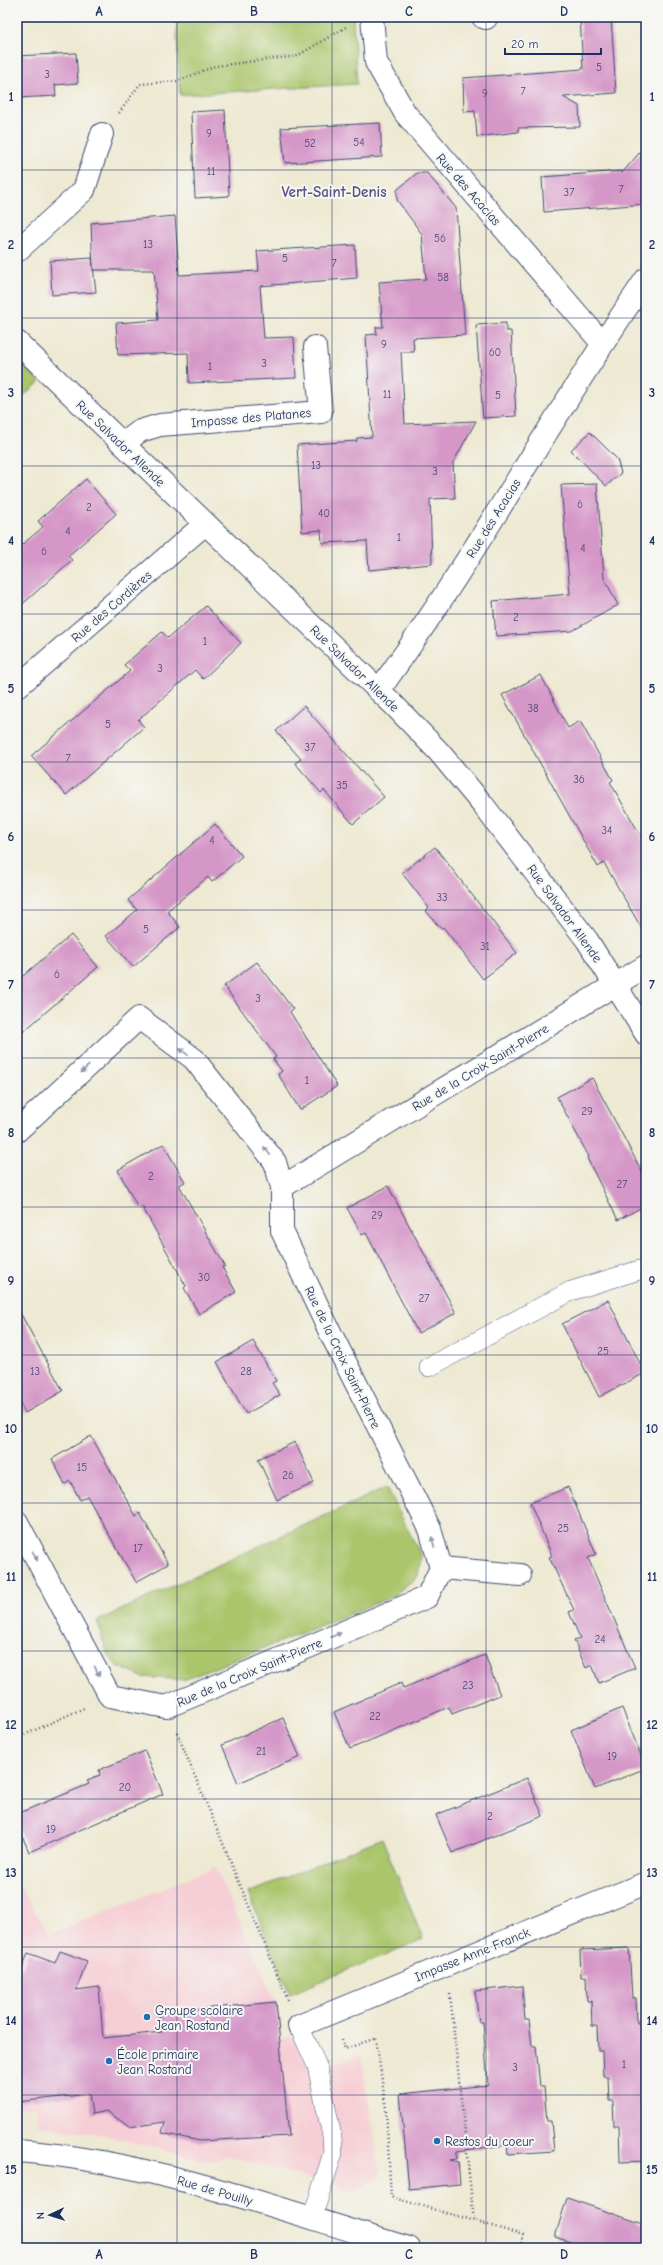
<svg xmlns="http://www.w3.org/2000/svg" width="663" height="2265" font-family="'Comic Neue',sans-serif">
<style>
.built{fill:#f6cfd6}
.green{fill:#aac56b;stroke:#627a64}
.building{fill:#d597c8}
.lines{fill:none;stroke-linecap:round;stroke-linejoin:round}
.service-casing{stroke:#3b4b6f;stroke-width:20}
.minor-casing{stroke:#3b4b6f;stroke-width:24}
.tertiary-casing{stroke:#3b4b6f;stroke-width:24}
.path{stroke:#3b4b6f;stroke-width:2.5;stroke-dasharray:1 3;stroke-linecap:butt}
.service{stroke:#fff;stroke-width:19}
.minor{stroke:#fff;stroke-width:22}
.tertiary{stroke:#fff;stroke-width:22}
.oneway{fill:#8d97ae}
.grid{fill:none;stroke:#1b2f5e;stroke-width:1;stroke-opacity:0.55}
.poi-dot{fill:#1f6fb2;stroke:#f6f6f2;stroke-width:1.5}
.labels{text-anchor:middle;stroke-width:4;stroke-linejoin:round;paint-order:stroke}
.number-label{font-size:11px;fill:#4a4978}
.street-label{font-size:13px;fill:#1b2f5e;stroke:#f6f6f2}
.poi-label{font-size:13px;fill:#1b2f5e;stroke:#f6f6f2;text-anchor:start}
.quarter-label{font-size:15px;font-weight:bold;fill:#5c5383;stroke:#f6f6f2}
.neatline{fill:none;stroke:#1b2f5e;stroke-width:1.5}
.grid-label{font-size:13px;text-anchor:middle;font-weight:bold;fill:#1b2f5e}
</style>
<rect width="100%" height="100%" fill="#f6f6f2"/>
<filter id="ink" filterUnits="userSpaceOnUse"><feTurbulence type="fractalNoise" baseFrequency=".025" numOctaves="2"/><feDisplacementMap in="SourceGraphic" scale="8" xChannelSelector="R" yChannelSelector="G"/><feConvolveMatrix kernelMatrix="1 2 1 2 8 2 1 2 1" color-interpolation-filters="sRGB"/></filter>
<filter id="wash" filterUnits="userSpaceOnUse"><feTurbulence type="fractalNoise" baseFrequency=".012" numOctaves="4" result="noise"/><feDisplacementMap in="SourceGraphic" scale="16" xChannelSelector="R" yChannelSelector="G"/><feGaussianBlur stdDeviation="0.9" result="paint"/><feColorMatrix in="noise" values="0 0 0 0 0 0 0 0 0 0 0 0 0 0 0 0 0 1.4 0 .05"/><feComposite in="paint" operator="in"/></filter>
<g filter="url(#wash)">
<rect width="100%" height="100%" fill="#eee9d2"/>
<!-- built -->
<path class="built" d="M215 1867 276 2002 279 2039 310 2032 324 2066 361 2055 381 2176 354 2192 226 2155 216 2161H208L103 2135 39 2126 37 2107 17 2109V1880L49 1935Z"/>
<!-- green -->
<path class="green" d="M176 17H353L357 84 180 95Z
M17 357 40 382 17 401Z
M387 1487 421 1556 418 1576 392 1597 184 1680 142 1677 117 1666 107 1653 97 1621Z
M382 1838 423 1939 290 1994 248 1893Z"/>
<g id="blocks">
<!-- building -->
<path class="building" d="M580 17H611L616 93 563 97 579 106 580 127 518 128V132L477 137 475 111 464 112 463 78 583 69Z
M76 53 78 83 55 85 56 96 17 98V56Z
M225 110 229 196 195 198 191 112Z
M380 123 382 157 285 163 281 128Z
M646 145V204L544 212 542 177 622 171V173Z
M417 173H427L456 208 465 335 413 338 414 352H401L405 424 476 421 453 463 455 498 430 499 432 564 369 570 367 541 322 543 321 530 302 532 297 445 357 441V438L372 437 366 335 377 334 376 327H383L379 282 426 279 422 234 397 200V190Z
M175 216 179 275 259 271 257 251 355 245 357 278 260 286 264 338 294 337 296 378 189 383 188 353 118 355 116 323 158 320 154 270H93L91 223Z
M92 258 96 292 52 295 50 261Z
M506 323V331H511L516 416 483 418 476 325Z
M590 432 617 459 621 473 606 486 571 450Z
M86 479 116 514 68 556 72 560 17 609V549L43 527 38 521Z
M597 484 604 578 618 605 572 631 496 636 493 601 570 594 561 485Z
M206 606 241 643 203 679 195 670 138 720 144 727 66 795 31 756 130 671 124 665 162 632 168 638Z
M541 675 568 728 580 721 613 780 610 782 646 845V936L604 863 598 867 502 695Z
M304 706 384 797 353 824 324 790 321 793 295 763 301 759 276 731Z
M215 824 242 856 212 882 208 877 167 911 180 927 133 967 106 936 137 910 128 900Z
M435 847 517 953 483 979 443 927 441 929 426 911 429 908 402 873Z
M71 935 98 967 17 1037V981Z
M257 962 293 1009 290 1012 337 1086 300 1110 278 1074 282 1071 273 1059 276 1057 224 986Z
M592 1078 646 1179V1205L618 1220 587 1158 589 1157 557 1097Z
M163 1144 185 1182 179 1185 225 1266 222 1267 236 1292 199 1314 184 1288 186 1286 142 1206 138 1208 118 1170Z
M388 1186 456 1313 418 1333 366 1233 362 1235 347 1208Z
M608 1300 645 1373 599 1397 562 1324Z
M17 1307 63 1391 25 1413 17 1397Z
M253 1341 276 1381 272 1383 280 1395 246 1414 217 1362Z
M91 1436 136 1516 140 1513 168 1564 136 1582 87 1496 80 1500 70 1481 65 1484 52 1459Z
M295 1442 314 1483 277 1500 258 1459Z
M568 1487 596 1554 588 1558 635 1668 599 1683 592 1665 586 1668 574 1640 580 1638 569 1612 574 1610 549 1557 552 1556 530 1503Z
M485 1655 500 1695 452 1714 449 1707 350 1749 334 1712 401 1683 403 1688Z
M622 1708 646 1768 595 1789 571 1730Z
M283 1718 300 1757 238 1783 222 1745Z
M145 1751 163 1794 29 1852 17 1824V1814L89 1784 87 1780 100 1775 99 1770Z
M527 1778 543 1816 452 1853 436 1815Z
M629 1948 632 1998H636L637 2023H642L643 2048H646V2161L620 2162 619 2126H614L613 2101H609L608 2076H603L602 2051H598L597 2026H592L591 2001H587L586 1976 581 1977 580 1950Z
M60 1951 87 1961 76 1990 99 1987 103 2038 162 2032 159 2013 276 2002 289 2136 200 2141 162 2133 165 2122 129 2127 107 2111 92 2114 89 2094 17 2102V1967L22 1969 28 1953 55 1963Z
M522 1986 525 2020H529L532 2046H536L540 2087H544L547 2121H551L554 2151 508 2154 507 2145 457 2151V2159L450 2160 458 2162 460 2184 409 2189 400 2094 488 2085 483 2022H479L475 1991Z
M567 2198 646 2225V2248H589L555 2237Z"/>
</g>
</g>
<g filter="url(#ink)">
<use href="#blocks" fill-opacity="0" stroke="#3b4b6f" stroke-width="1"/>
<g class="lines">
<defs>
<path id="service" d="M429 1367 571 1291 646 1268
M299 2026 317 2066 332 2136 333 2153 312 2218"/>
<path id="minor" d="M372 17 376 62 405 113 602 343
M483 17 486 18
M17 251 84 190 102 134
M123 444 140 431 160 425 321 412 315 347
M17 687 205 524
M379 690C475 558 553 414 646 279
M17 1131 139 1018 194 1059 275 1162 282 1187V1231L331 1334 430 1529 441 1568 427 1597 166 1707 110 1696 17 1522
M282 1187 646 966
M441 1568 520 1575
M299 2026 646 1883"/>
<path id="tertiary" d="M17 342 393 704 439 752 483 805 587 940 646 1034
M17 2151C152 2161 280 2210 409 2248"/>
</defs>
<!-- service casing -->
<use href="#service" class="service-casing"/>
<!-- minor casing -->
<use href="#minor" class="minor-casing"/>
<!-- tertiary casing -->
<use href="#tertiary" class="tertiary-casing"/>
<!-- path -->
<path class="path" d="M119 113 140 84 178 81 215 66 297 56 346 27
M177 1733 288 2000
M17 1738 84 1708
M450 1994 474 2221
M342 2039 345 2049 376 2038 386 2109 391 2197 523 2235 520 2248"/>
<!-- service -->
<use href="#service" class="service"/>
<!-- minor -->
<use href="#minor" class="minor"/>
<!-- tertiary -->
<use href="#tertiary" class="tertiary"/>
</g>
<!-- one-way arrows -->
<defs><path id="oneway-solid" d="M-6-.8H1V-3.2L6.5 0L1 3.2V.8H-6Z"/></defs>
<g class="oneway">
<use href="#oneway-solid" transform="translate(184 1052) rotate(-143)"/>
<use href="#oneway-solid" transform="translate(85 1069) rotate(137)"/>
<use href="#oneway-solid" transform="translate(267 1151) rotate(-128)"/>
<use href="#oneway-solid" transform="translate(433 1542) rotate(-105)"/>
<use href="#oneway-solid" transform="translate(35 1556) rotate(62)"/>
<use href="#oneway-solid" transform="translate(336 1635) rotate(-23)"/>
<use href="#oneway-solid" transform="translate(97 1671) rotate(62)"/>
</g>
</g>
<!-- grid -->
<path class="grid" d="M177 17V2248M332 17V2248M486 17V2248M17 170H646M17 318H646M17 466H646M17 614H646M17 762H646M17 910H646M17 1058H646M17 1207H646M17 1355H646M17 1503H646M17 1651H646M17 1799H646M17 1947H646M17 2095H646"/>
<!-- markers -->
<g class="poi-dot">
<circle cx="147" cy="2017" r="4"/>
<circle cx="109" cy="2061" r="4"/>
<circle cx="437" cy="2141" r="4"/>
</g>
<g class="labels">
<!-- number labels -->
<g class="number-label">
<text x="599" y="71">5</text>
<text x="47" y="78">3</text>
<text x="523" y="95">7</text>
<text x="485" y="97">9</text>
<text x="209" y="137">9</text>
<text x="359" y="146">54</text>
<text x="310" y="147">52</text>
<text x="211" y="175">11</text>
<text x="621" y="193">7</text>
<text x="569" y="196">37</text>
<text x="440" y="242">56</text>
<text x="148" y="248">13</text>
<text x="285" y="262">5</text>
<text x="334" y="267">7</text>
<text x="443" y="281">58</text>
<text x="384" y="348">9</text>
<text x="495" y="356">60</text>
<text x="264" y="367">3</text>
<text x="210" y="370">1</text>
<text x="387" y="398">11</text>
<text x="498" y="399">5</text>
<text x="316" y="469">13</text>
<text x="435" y="475">3</text>
<text x="580" y="508">6</text>
<text x="89" y="511">2</text>
<text x="324" y="517">40</text>
<text x="68" y="535">4</text>
<text x="399" y="541">1</text>
<text x="583" y="552">4</text>
<text x="44" y="555">6</text>
<text x="516" y="621">2</text>
<text x="205" y="645">1</text>
<text x="160" y="672">3</text>
<text x="533" y="712">38</text>
<text x="108" y="728">5</text>
<text x="310" y="751">37</text>
<text x="68" y="762">7</text>
<text x="579" y="783">36</text>
<text x="342" y="789">35</text>
<text x="607" y="834">34</text>
<text x="212" y="844">4</text>
<text x="442" y="901">33</text>
<text x="146" y="933">5</text>
<text x="485" y="950">31</text>
<text x="57" y="978">6</text>
<text x="258" y="1002">3</text>
<text x="307" y="1084">1</text>
<text x="587" y="1115">29</text>
<text x="151" y="1180">2</text>
<text x="622" y="1188">27</text>
<text x="377" y="1219">29</text>
<text x="204" y="1281">30</text>
<text x="424" y="1302">27</text>
<text x="603" y="1355">25</text>
<text x="35" y="1375">13</text>
<text x="246" y="1375">28</text>
<text x="82" y="1471">15</text>
<text x="288" y="1479">26</text>
<text x="563" y="1532">25</text>
<text x="138" y="1552">17</text>
<text x="600" y="1643">24</text>
<text x="468" y="1689">23</text>
<text x="375" y="1720">22</text>
<text x="261" y="1755">21</text>
<text x="612" y="1760">19</text>
<text x="125" y="1791">20</text>
<text x="490" y="1820">2</text>
<text x="51" y="1833">19</text>
<text x="624" y="2068">1</text>
<text x="515" y="2071">3</text>
</g>
<!-- street labels -->
<g class="street-label">
<text transform="translate(469 189) rotate(49)" y="5">Rue des Acacias</text>
<text transform="translate(251 417) rotate(-5)" y="5">Impasse des Platanes</text>
<text transform="translate(121 443) rotate(44)" y="5">Rue Salvador Allende</text>
<text transform="translate(493 518) rotate(-58)" y="5">Rue des Acacias</text>
<text transform="translate(111 606) rotate(-41)" y="5">Rue des Cordières</text>
<text transform="translate(355 668) rotate(44)" y="5">Rue Salvador Allende</text>
<text transform="translate(565 913) rotate(54)" y="5">Rue Salvador Allende</text>
<text transform="translate(480 1067) rotate(-31)" y="5">Rue de la Croix Saint-Pierre</text>
<text transform="translate(343 1357) rotate(64)" y="5">Rue de la Croix Saint-Pierre</text>
<text transform="translate(249 1672) rotate(-23)" y="5">Rue de la Croix Saint-Pierre</text>
<text transform="translate(472 1954) rotate(-22)" y="5">Impasse Anne Franck</text>
<text transform="translate(215 2190) rotate(16)" y="5">Rue de Pouilly</text>
</g>
<!-- poi labels -->
<g class="poi-label">
<text x="155" y="2015">Groupe scolaire<tspan x="155" dy="15">Jean Rostand</tspan></text>
<text x="117" y="2059">École primaire<tspan x="117" dy="15">Jean Rostand</tspan></text>
<text x="445" y="2146">Restos du coeur</text>
</g>
<!-- quarter labels -->
<g class="quarter-label">
<text x="334" y="197">Vert-Saint-Denis</text>
</g>
</g>
<!-- margin -->
<rect width="663" height="2265" fill="none" stroke="#f6f6f2" stroke-width="44"/>
<!-- north arrow -->
<g transform="translate(50 2215) rotate(266)" stroke="#f6f6f2" stroke-width="3" paint-order="stroke">
<path d="M0-3L7 15L0 10L-7 15Z" fill="#1b2f5e"/>
<text y="-6" font-size="11" font-weight="bold" text-anchor="middle" fill="#1b2f5e">N</text>
</g>
<!-- scale -->
<path d="M505 48v6h96v-6" fill="none" stroke="#1b2f5e" stroke-width="2"/>
<text x="511" y="48" font-size="12" fill="#1b2f5e" stroke="#f6f6f2" stroke-width="3" paint-order="stroke">20 m</text>
<rect x="22" y="22" width="619" height="2221" class="neatline"/>
<g class="grid-label">
<text x="99" y="16">A</text>
<text x="254" y="16">B</text>
<text x="409" y="16">C</text>
<text x="564" y="16">D</text>
<text x="11" y="101">1</text>
<text x="652" y="101">1</text>
<text x="11" y="249">2</text>
<text x="652" y="249">2</text>
<text x="11" y="397">3</text>
<text x="652" y="397">3</text>
<text x="11" y="545">4</text>
<text x="652" y="545">4</text>
<text x="11" y="693">5</text>
<text x="652" y="693">5</text>
<text x="11" y="841">6</text>
<text x="652" y="841">6</text>
<text x="11" y="989">7</text>
<text x="652" y="989">7</text>
<text x="11" y="1137">8</text>
<text x="652" y="1137">8</text>
<text x="11" y="1285">9</text>
<text x="652" y="1285">9</text>
<text x="11" y="1433">10</text>
<text x="652" y="1433">10</text>
<text x="11" y="1581">11</text>
<text x="652" y="1581">11</text>
<text x="11" y="1729">12</text>
<text x="652" y="1729">12</text>
<text x="11" y="1877">13</text>
<text x="652" y="1877">13</text>
<text x="11" y="2025">14</text>
<text x="652" y="2025">14</text>
<text x="11" y="2174">15</text>
<text x="652" y="2174">15</text>
<text x="99" y="2259">A</text>
<text x="254" y="2259">B</text>
<text x="409" y="2259">C</text>
<text x="564" y="2259">D</text>
</g>
</svg>
